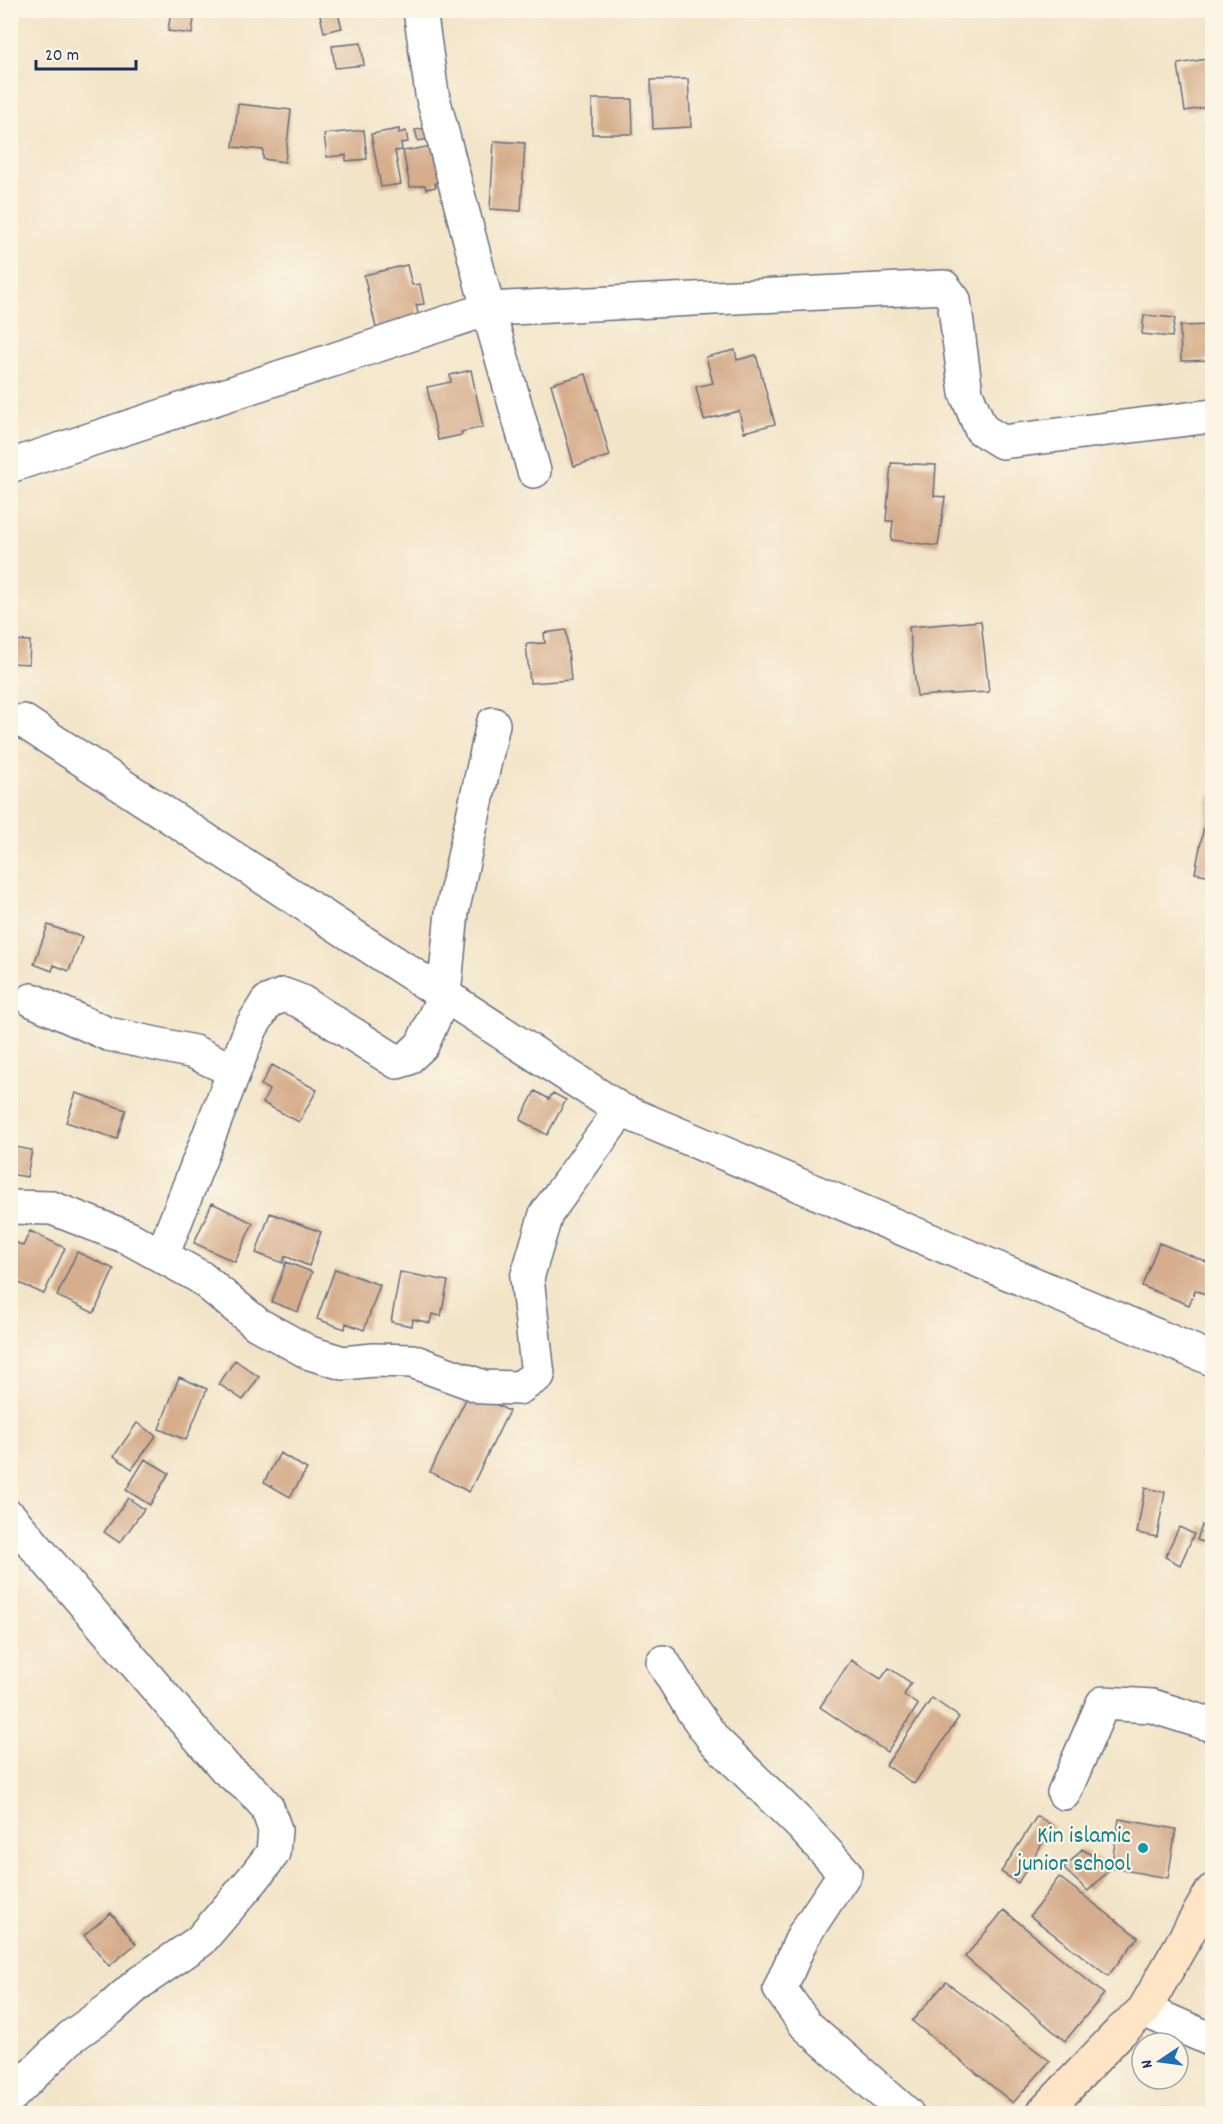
<svg xmlns="http://www.w3.org/2000/svg" width="1223" height="2124" font-family="Dekko,sans-serif">
<style>
.building{fill:#d6ae8d}
.lines{fill:none;stroke-linecap:round;stroke-linejoin:round}
.street-casing{stroke:#666e83;stroke-width:36}
.secondary-casing{stroke:#666e83;stroke-width:36}
.street{stroke:#fff;stroke-width:33}
.secondary{stroke:#ffe4c6;stroke-width:33}
.culture-dot{fill:#0f9aa8;stroke:#fcf5e5;stroke-width:2}
.labels{text-anchor:middle;stroke-width:4.5;stroke-linejoin:round;paint-order:stroke}
.culture-label{font-size:24px;fill:#0d838f;stroke:#fcf5e5;text-anchor:end}
</style>
<rect width="100%" height="100%" fill="#fcf5e5"/>
<filter id="ink" filterUnits="userSpaceOnUse"><feTurbulence type="fractalNoise" baseFrequency=".0167" numOctaves="2"/><feDisplacementMap in="SourceGraphic" scale="12" xChannelSelector="R" yChannelSelector="G"/><feConvolveMatrix kernelMatrix="1 2 1 2 8 2 1 2 1" color-interpolation-filters="sRGB"/></filter>
<filter id="wash" filterUnits="userSpaceOnUse"><feTurbulence type="fractalNoise" baseFrequency=".008" numOctaves="4" result="noise"/><feDisplacementMap in="SourceGraphic" scale="24" xChannelSelector="R" yChannelSelector="G"/><feGaussianBlur stdDeviation="1.35" result="paint"/><feColorMatrix in="noise" values="0 0 0 0 0 0 0 0 0 0 0 0 0 0 0 0 0 1.4 0 .05"/><feComposite in="paint" operator="in"/></filter>
<g filter="url(#wash)">
<rect width="100%" height="100%" fill="#f2e4c7"/>
<g id="blocks">
<!-- building -->
<path class="building" d="M171 10H195L192 34 168 31Z
M337 10 342 28 324 32 319 11Z
M361 43 364 65 335 68 332 46Z
M1212 58V106L1185 111 1178 64Z
M688 79 691 127 653 129 651 80Z
M592 99H632L633 134H592Z
M238 104 291 110 285 162 263 159V150L233 147Z
M432 127 434 138 418 141 415 130Z
M399 129V133L406 131 408 142 401 143 402 150 395 151 401 184 381 187 371 134Z
M364 130 367 159 346 161V155L327 157 324 134Z
M494 141 525 143 521 211 490 209Z
M438 145 444 181 435 183 436 187 426 189 425 185 410 187 403 151Z
M407 265 412 285 420 284 424 304 416 305 420 322 377 332 364 275Z
M1144 315 1175 318 1172 337 1142 334Z
M1212 325V360L1181 361 1180 326Z
M735 350 737 360 756 355 775 424 744 432 739 411 704 420 696 387 713 383 706 357Z
M471 370 483 427 461 432 462 435 438 440 427 387 451 382 450 375Z
M586 374 610 456 574 466 551 384Z
M891 463 936 465 934 496 945 497 938 546 891 540 893 521H886Z
M981 621 989 692 917 696 909 627Z
M566 630 571 680 530 683 526 644 545 643 544 633Z
M10 640 30 641 29 664 10 663Z
M1210 794H1212V876L1195 873Z
M48 925 82 937 69 971 54 965 52 971 34 964Z
M272 1065 317 1090 299 1122 263 1103 269 1090 261 1085Z
M535 1091 549 1099 553 1093 566 1100 547 1135 520 1120Z
M76 1093 126 1110 117 1139 66 1122Z
M10 1146 32 1150 27 1177 10 1174Z
M212 1203 253 1223 235 1262 194 1243Z
M270 1213 321 1232 309 1266 285 1256 283 1263 256 1253Z
M30 1231 65 1248 44 1294 10 1279 15 1264 10 1262V1252L15 1242 23 1246Z
M1159 1243 1212 1264V1291L1210 1296 1195 1290 1189 1305 1142 1286Z
M77 1252 114 1269 94 1313 57 1296Z
M286 1262 312 1272 298 1312 272 1302Z
M335 1269 380 1285 364 1330 346 1323 345 1329 317 1319Z
M400 1272 448 1281 441 1316 432 1314 430 1323 413 1319 412 1326 391 1322Z
M235 1360 259 1377 243 1400 219 1384Z
M179 1377 207 1389 186 1440 159 1429Z
M470 1391 509 1411 469 1492 430 1472Z
M137 1423 156 1436 132 1469 114 1456Z
M1212 1452V1466L1208 1453Z
M280 1453 307 1469 290 1497 264 1482Z
M145 1459 169 1473 150 1505 126 1490Z
M1145 1488 1165 1492 1157 1537 1137 1533Z
M128 1498 144 1509 120 1543 104 1532Z
M1202 1525 1212 1529V1545L1197 1540Z
M1179 1527 1194 1534 1180 1565 1165 1557Z
M851 1660 881 1679 889 1668 911 1683 904 1695 918 1705 887 1752 820 1707Z
M932 1698 959 1717 914 1784 886 1765Z
M1037 1816 1053 1826 1018 1883 1001 1872Z
M1119 1819 1176 1829 1168 1878 1111 1868Z
M1082 1849 1111 1868 1088 1891 1064 1869Z
M1059 1877 1138 1937 1108 1976 1030 1916Z
M1004 1910 1104 1994 1065 2041 965 1957Z
M111 1913 136 1944 109 1966 84 1935Z
M946 1982 1050 2061 1013 2103 912 2021Z
M1212 2101V2114H1199Z"/>
</g>
</g>
<g filter="url(#ink)">
<use href="#blocks" fill-opacity="0" stroke="#666e83" stroke-width="1.5"/>
<g class="lines">
<defs>
<path id="street" d="M420 10 432 94 488 309 534 471
M10 466 488 309 944 287 954 300 966 393 981 429 1002 442 1212 416
M23 721 621 1110 1212 1359
M32 1000 108 1034 194 1052 234 1071
M10 1207 52 1208 129 1238 200 1277 257 1324 310 1353 343 1363 374 1360 412 1361 483 1387 519 1388 538 1375 527 1278 546 1214 621 1110
M162 1256 251 1028 267 1002 284 995 300 1001 397 1062 407 1059 422 1045 444 995 452 912 493 724
M10 1517 226 1769 252 1790 267 1807 275 1830 273 1853 253 1879 200 1941 139 1983 110 2009 71 2037 10 2097
M663 1662 691 1708 714 1740 802 1826 845 1873 803 1936 780 1989 806 2025 907 2114
M1064 1793 1103 1703 1152 1706 1212 1725
M1144 2010 1212 2040"/>
<path id="secondary" d="M1042 2114 1120 2032 1144 2010 1212 1891"/>
</defs>
<!-- street casing -->
<use href="#street" class="street-casing"/>
<!-- secondary casing -->
<use href="#secondary" class="secondary-casing"/>
<!-- street -->
<use href="#street" class="street"/>
<!-- secondary -->
<use href="#secondary" class="secondary"/>
</g>
</g>
<!-- markers -->
<circle class="culture-dot" cx="1143" cy="1848" r="6"/>
<g class="labels">
<!-- culture labels -->
<g class="culture-label">
<text x="1131" y="1842">Kin islamic<tspan x="1131" dy="28">junior school</tspan></text>
</g>
</g>
<!-- margin -->
<rect width="1223" height="2124" fill="none" stroke="#fcf5e5" stroke-width="36"/>
<!-- north arrow -->
<g transform="translate(1160 2061) rotate(257)"><circle r="28" fill="#fcf5e5" stroke="#a2a6af" stroke-width="1.5"/>
<path d="M0-4.5L10 22L0 15L-10 22Z" fill="#1f6fb2"/>
<text y="-9" font-size="16" font-weight="bold" text-anchor="middle" fill="#1b2f5e">N</text>
</g>
<!-- scale -->
<path d="M36 60v9h100v-9" fill="none" stroke="#1b2f5e" stroke-width="3"/>
<text x="45" y="60" font-size="18" fill="#1b2f5e" stroke="#fcf5e5" stroke-width="4.5" paint-order="stroke">20 m</text>
</svg>
